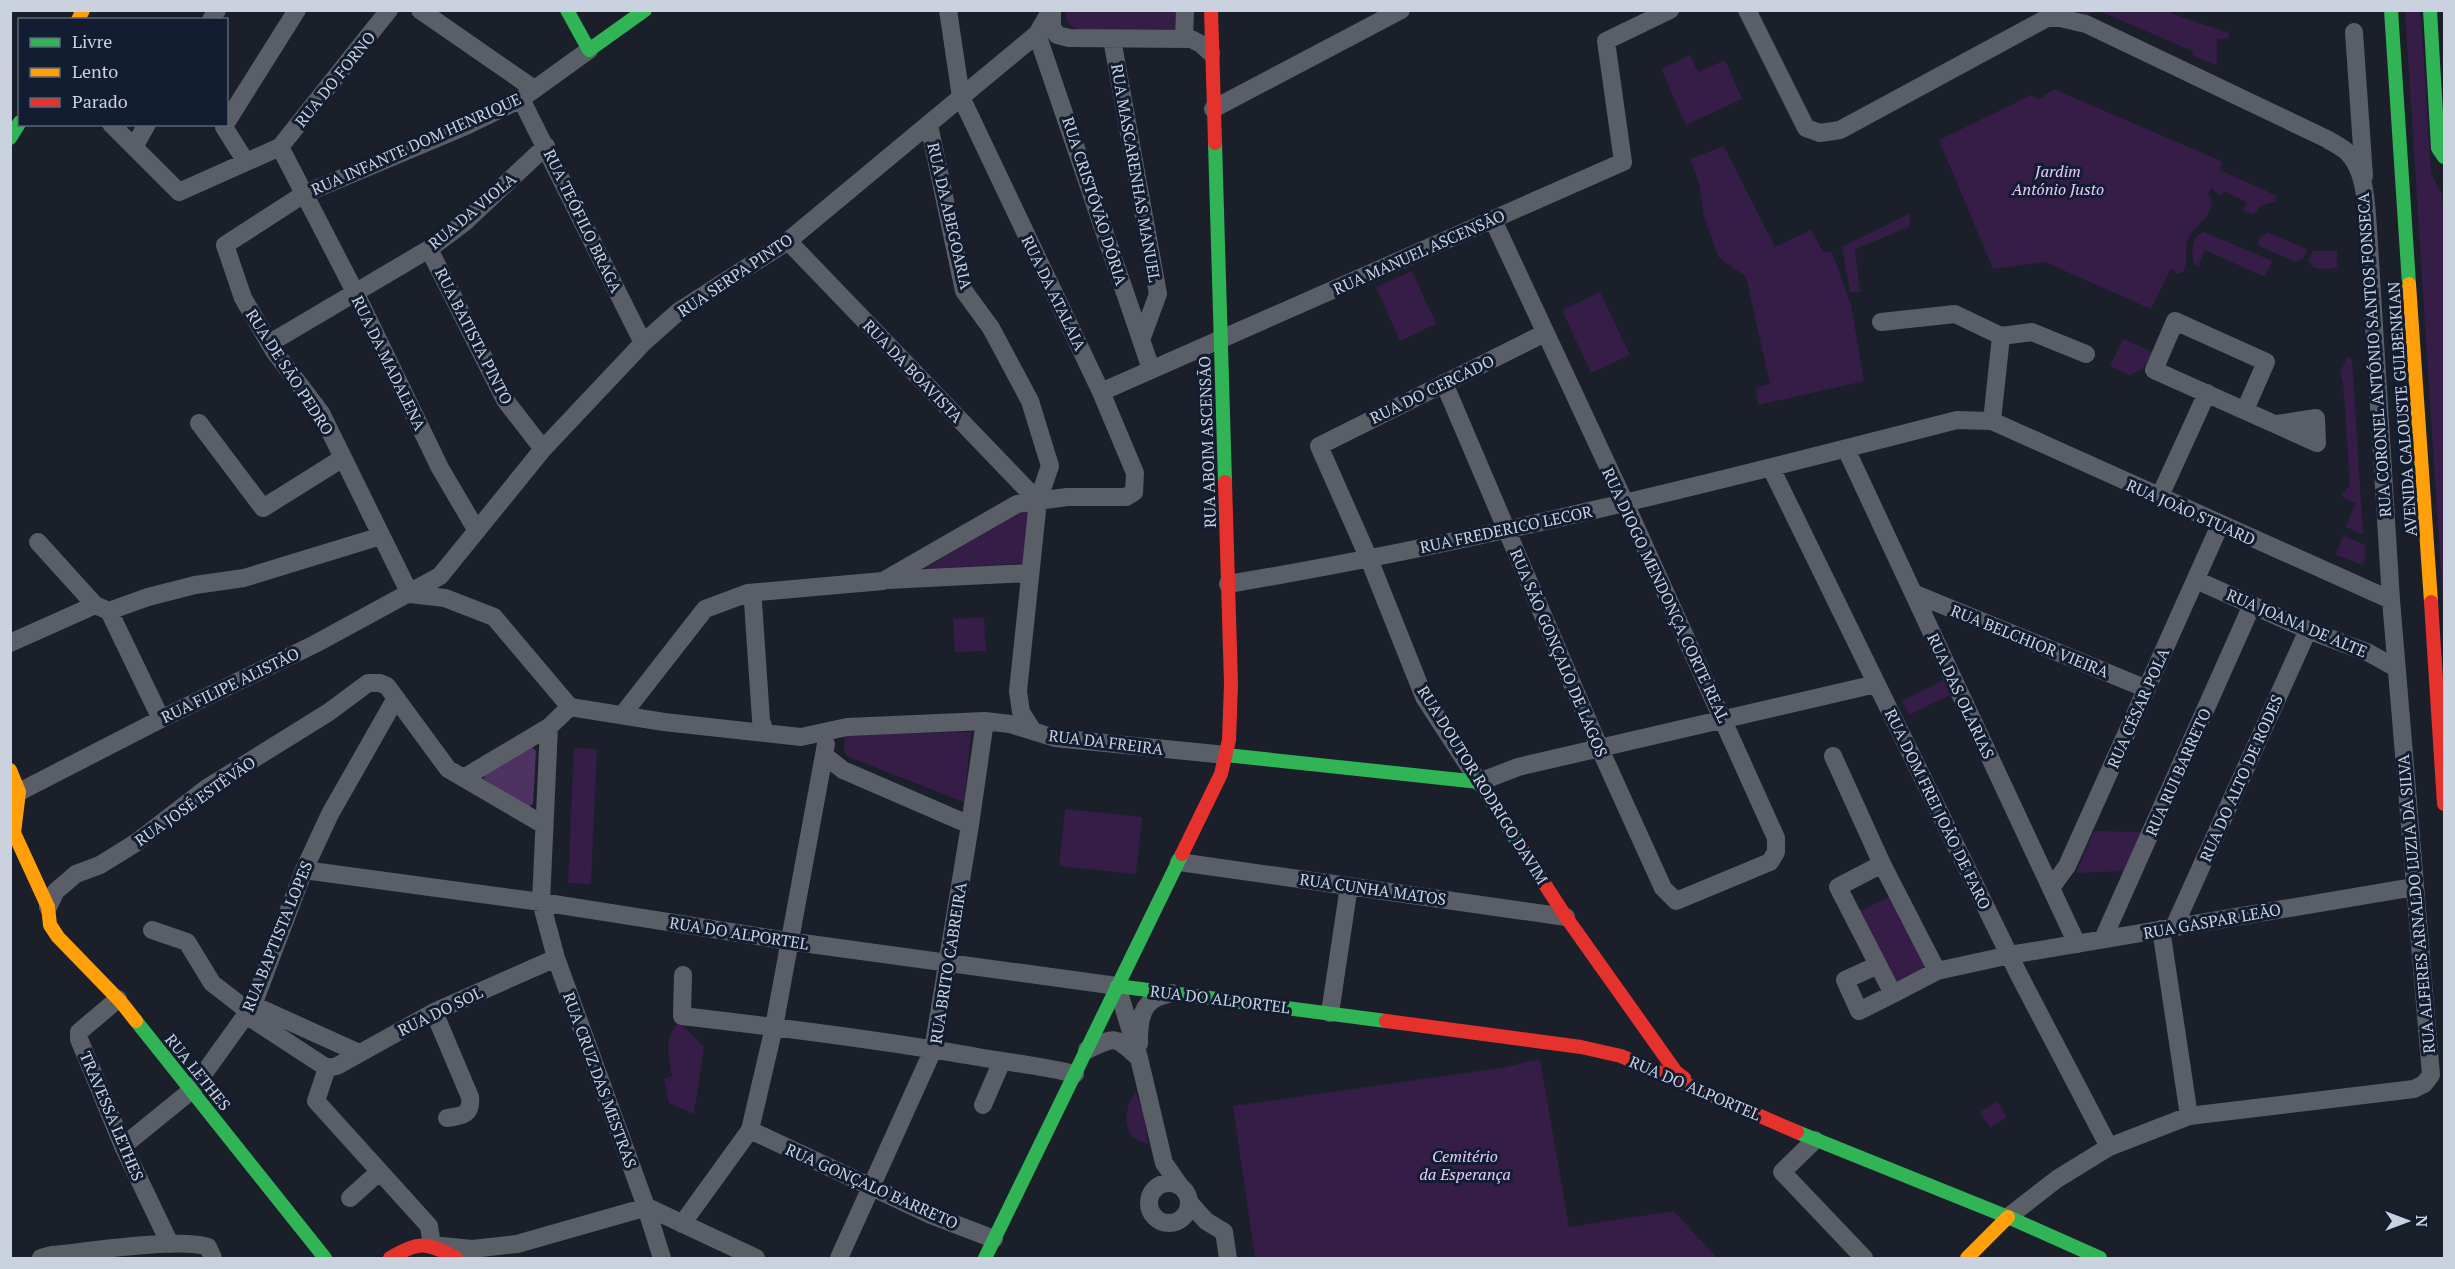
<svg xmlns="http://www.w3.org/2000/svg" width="2455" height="1269" font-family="'PT Serif',serif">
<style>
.green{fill:#361d47}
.forest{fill:#4e3262}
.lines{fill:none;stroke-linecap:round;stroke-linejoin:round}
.street{stroke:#5a5e67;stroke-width:18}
.fast{stroke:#30b455;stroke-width:14}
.slow{stroke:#ff9f0a;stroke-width:14}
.jam{stroke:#e5322d;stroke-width:14}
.labels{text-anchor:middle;stroke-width:6;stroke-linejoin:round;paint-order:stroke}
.street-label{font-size:16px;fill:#cad1df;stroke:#131d31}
.park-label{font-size:16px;font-style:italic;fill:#e8cbfe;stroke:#131d31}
</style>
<rect width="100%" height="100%" fill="#1a1f2a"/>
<!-- green -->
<path class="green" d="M1066 11H1175L1179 15 1175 30 1088 32 1074 28 1067 21Z
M2080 11H2174L2170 13 2229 33V38L2217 39V66L2194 56 2190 50 2099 11 2085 15Z
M2405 11H2419L2421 18 2431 173 2442 194 2444 226V621Z
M1690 55 1698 72 1725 60 1742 99 1686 125 1661 69Z
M2054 89 2223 162 2220 170 2277 196 2275 202 2262 205 2254 215 2243 210 2247 202 2223 191 2220 196 2211 187 2208 194C2220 212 2196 224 2189 237 2182 250 2191 259 2182 273L2177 274 2171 268 2151 309 2045 262 1993 269 1939 140 2031 95 2038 100Z
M1724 146 1775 247 1811 230 1823 252H1832L1851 305 1864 381 1758 405 1756 388 1770 384 1746 277 1719 258 1704 217 1699 183 1690 159Z
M1911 213 1909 227 1855 249 1860 292H1850L1842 247Z
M2204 232 2272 261 2265 277 2205 250 2198 267 2193 262C2192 251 2191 235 2204 232Z
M2267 232 2307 249C2305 256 2303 260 2295 262L2257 245 2260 238Z
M2313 251H2337V267L2331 269 2314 268 2308 260Z
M1412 271 1436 324 1400 341 1376 287Z
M1600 292 1630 355 1591 373 1562 310Z
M2123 339 2153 352C2147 364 2142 371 2129 375L2110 366Z
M2347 357 2352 359 2363 535 2346 527 2355 503 2341 496 2350 485 2343 381 2340 373Z
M1028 512 1023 563 922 570 1018 513Z
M2343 535 2365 545V559L2362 565 2336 555Z
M984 617 986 651 955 652 953 619Z
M1945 679 1952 694 1909 715 1902 701Z
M971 732 964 802 846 756 844 750 845 735Z
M574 748 597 749 591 884 568 883Z
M1065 809 1142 817 1136 874 1059 866Z
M2094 831 2142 832 2124 871 2076 873Z
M1894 894 1932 969 1895 988 1857 913Z
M679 1022 704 1047 694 1114 669 1103 664 1079 672 1076C669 1056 663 1037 679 1022Z
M1540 1059 1569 1227 1674 1211 1717 1258H1255L1233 1106 1500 1068Z
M1136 1092 1144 1117 1148 1144C1144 1142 1137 1140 1134 1138 1122 1125 1126 1103 1136 1092Z
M1997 1101 2007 1117 1990 1128 1980 1112Z"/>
<!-- forest -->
<path class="forest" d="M528 744 536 751 533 804 526 808 484 779 486 768Z"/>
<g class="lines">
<!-- street -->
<path class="street" d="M420 10 534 89
M1052 10V27L1057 35 1069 38 1191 39 1201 44 1211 53
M1747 10 1806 128 1820 133 1840 130 2047 18 2052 10
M211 20 217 10
M2354 32 2364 176
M1037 34 1151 369
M1112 39 1158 294 1141 340
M1184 39 1185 10
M521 99 643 343
M1213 109 1401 10
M226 123 297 10
M111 124 179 192 280 147 389 10
M226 124 224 127 246 162
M929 125 964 291 991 328 1030 401 1050 466 1038 501 1018 691 1021 712 1033 731
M134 147 147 124
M280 147 355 292 440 468 477 531
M788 241 1038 501
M429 249 505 400 543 449
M1881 322 1955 314 2001 336 2032 332 2086 354
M1545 333 1319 446 1369 559 1424 697 1479 782 1518 767 1876 684
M270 343 429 249 465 222 546 146
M1444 383 1600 749 1663 888 1676 901 1770 862 1776 852V838L1625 503 1493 220
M1101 392 1623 162 1606 41 1670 10
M2245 410 2266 362 2175 321 2154 370 2317 443 2316 418 2277 424
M1992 421 2001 336
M199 423 263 508 343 458
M1846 449 2077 944
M1771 468 2020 977 2109 1147
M2159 498 2207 393
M38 542 95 605 109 611 161 719
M888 580 1030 573
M2196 580 2308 630 2369 653 2396 668
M1228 584C1474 543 1716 482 1957 420L1992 421 2391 600
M748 593 753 602 761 720 765 733
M1913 593 2147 689
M410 594 321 413 274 351 243 298 225 245 304 194 466 126 521 99 589 50
M410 594 445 598 494 617 570 707
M109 611 148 597 195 585 244 578 381 536
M10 643 95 605
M570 707 664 722 801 737 847 727 985 721 1010 724 1055 738 1226 755
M623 714 705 609 748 593 883 581 1017 504 1067 497H1126L1134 492 1135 473 1101 392 961 97 948 10
M549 727 541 902 556 958 644 1201 662 1258
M826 744 824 755 843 770 970 825
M1833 756 1882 864 1937 971 1893 994 1838 887 1882 864
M465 777 549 727 570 707
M19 792 161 719 315 644 440 576 543 449 643 343 679 311 788 241 1037 34 1051 10
M1179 862 1566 917
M304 870 541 902 788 941 1117 986 1139 1058 1164 1163 1180 1186
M2051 888 2067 866 2220 525
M48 907 56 891 76 874 100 865 137 842 207 788 329 712 368 683H380L387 686 448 769 544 825
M2174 927 2308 630
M2161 929 2189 1116
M152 930 187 942 212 983 248 1011
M2103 939 2252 605
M1878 965 1845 980 1859 1011 1893 994
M1937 971 2010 955 2414 887
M683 975 682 1016C777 1027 872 1039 967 1055 1003 1062 1039 1065 1075 1074
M118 999 79 1032V1039L123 1146 170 1244
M253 1005 359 1053
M434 1012 470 1097C472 1114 463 1116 447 1118
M1330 1013 1349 886
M246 1015 327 1068
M1139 1044C1139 1030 1139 1009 1153 1000 1158 996 1166 995 1172 993
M1087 1050C1117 1036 1114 1036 1139 1058
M327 1068 316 1101 429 1226 432 1245 472 1249 517 1244 647 1207 756 1258
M327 1068 337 1066 434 1012 556 958
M983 1105 1002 1061
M750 1130 931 1215 994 1239
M1815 1140 1782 1172 1864 1258
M123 1146 192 1090 253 1005 304 870 330 814 396 698
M1149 1203a20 20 0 1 1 40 0a20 20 0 1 1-40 0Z
M350 1198 379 1172
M1189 1202 1206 1221 1224 1232 1228 1258
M2008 1217 2057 1179 2109 1147 2189 1116 2414 1089 2424 1084 2431 1075 2391 600 2368 229C2366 205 2366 170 2347 152 2342 147 2333 143 2327 139L2086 24 2060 18H2047
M682 1224 750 1130 774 1027 824 755
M41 1258 52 1255C85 1252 182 1237 208 1247L213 1258
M839 1258 933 1050 970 825 985 721"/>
<!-- fast -->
<path class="fast" d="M567 10 589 50 645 10
M2391 10 2409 284
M2430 10 2438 148 2444 157
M10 138 20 122
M1215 143 1225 482
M1226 755 1479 782 1520 846
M1117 986 1386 1021
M136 1021 325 1258
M1797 1132 2008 1217 2100 1258
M985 1258 1182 854"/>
<!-- slow -->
<path class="slow" d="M78 20 83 10
M2409 284 2431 602
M10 770 19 792 14 833 48 907 50 925 58 937 121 1002 136 1021
M1967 1258 2008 1217"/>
<!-- jam -->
<path class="jam" d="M1211 10 1215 143
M2431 602 2444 804
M1520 846 1566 917 1676 1072 1684 1078
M1182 854 1221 774 1229 740 1231 684 1225 482
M1386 1021 1581 1047 1621 1056 1797 1132
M390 1258C420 1241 426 1242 456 1258"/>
</g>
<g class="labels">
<!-- street labels -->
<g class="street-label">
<text transform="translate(335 79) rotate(-51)" y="6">RUA DO FORNO</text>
<text transform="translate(416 144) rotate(-24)" y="6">RUA INFANTE DOM HENRIQUE</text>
<text transform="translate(1136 173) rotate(80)" y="6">RUA MASCARENHAS MANUEL</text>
<text transform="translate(1095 201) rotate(72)" y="6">RUA CRISTÓVÃO DÓRIA</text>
<text transform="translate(472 211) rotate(-40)" y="6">RUA DA VIOLA</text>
<text transform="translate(950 216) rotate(77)" y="6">RUA DA ABEGOARIA</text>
<text transform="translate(583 221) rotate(64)" y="6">RUA TEÓFILO BRAGA</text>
<text transform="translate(1419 252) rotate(-24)" y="6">RUA MANUEL ASCENSÃO</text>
<text transform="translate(735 275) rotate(-34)" y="6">RUA SERPA PINTO</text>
<text transform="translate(1054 293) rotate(64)" y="6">RUA DA ATALAIA</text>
<text transform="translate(474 336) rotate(63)" y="6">RUA BATISTA PINTO</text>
<text transform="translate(2374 355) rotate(-94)" y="6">RUA CORONEL ANTÓNIO SANTOS FONSECA</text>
<text transform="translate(389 363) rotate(64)" y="6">RUA DA MADALENA</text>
<text transform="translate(913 371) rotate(46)" y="6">RUA DA BOAVISTA</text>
<text transform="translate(290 372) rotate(57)" y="6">RUA DE SÃO PEDRO</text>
<text transform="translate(1432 389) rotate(-26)" y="6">RUA DO CERCADO</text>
<text transform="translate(2402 409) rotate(-94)" y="6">AVENIDA CALOUSTE GULBENKIAN</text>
<text transform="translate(1207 442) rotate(-92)" y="6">RUA ABOIM ASCENSÃO</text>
<text transform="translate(2191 512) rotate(24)" y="6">RUA JOÃO STUARD</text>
<text transform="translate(1506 529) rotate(-12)" y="6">RUA FREDERICO LECOR</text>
<text transform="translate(1666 595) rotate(65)" y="6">RUA DIOGO MENDONÇA CORTE REAL</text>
<text transform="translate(2297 623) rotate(23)" y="6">RUA JOANA DE ALTE</text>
<text transform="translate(2030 641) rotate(22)" y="6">RUA BELCHIOR VIEIRA</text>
<text transform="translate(1559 653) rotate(67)" y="6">RUA SÃO GONÇALO DE LAGOS</text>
<text transform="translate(230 685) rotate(-26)" y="6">RUA FILIPE ALISTÃO</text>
<text transform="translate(1961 696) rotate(65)" y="6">RUA DAS OLARIAS</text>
<text transform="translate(2138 708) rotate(-66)" y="6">RUA CÉSAR POLA</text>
<text transform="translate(1106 742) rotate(7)" y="6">RUA DA FREIRA</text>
<text transform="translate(2178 772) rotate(-66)" y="6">RUA RUI BARRETO</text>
<text transform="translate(2241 778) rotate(-66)" y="6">RUA DO ALTO DE RODES</text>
<text transform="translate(1483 785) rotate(58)" y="6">RUA DOUTOR RODRIGO DAVIM</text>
<text transform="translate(195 801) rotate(-35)" y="6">RUA JOSÉ ESTÊVÃO</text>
<text transform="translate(1938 809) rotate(64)" y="6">RUA DOM FREI JOÃO DE FARO</text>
<text transform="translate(1373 889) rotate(8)" y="6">RUA CUNHA MATOS</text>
<text transform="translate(2416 904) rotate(-95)" y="6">RUA ALFERES ARNALDO LUZIA DA SILVA</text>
<text transform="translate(2212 921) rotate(-10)" y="6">RUA GASPAR LEÃO</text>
<text transform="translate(739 933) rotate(9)" y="6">RUA DO ALPORTEL</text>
<text transform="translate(277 936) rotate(-68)" y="6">RUA BAPTISTA LOPES</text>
<text transform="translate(948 963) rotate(-81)" y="6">RUA BRITO CABREIRA</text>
<text transform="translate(1220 999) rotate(7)" y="6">RUA DO ALPORTEL</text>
<text transform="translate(440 1011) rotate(-26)" y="6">RUA DO SOL</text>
<text transform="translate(198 1072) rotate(51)" y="6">RUA LETHES</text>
<text transform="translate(600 1080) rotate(70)" y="6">RUA CRUZ DAS MESTRAS</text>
<text transform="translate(1695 1088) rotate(23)" y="6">RUA DO ALPORTEL</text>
<text transform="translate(112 1116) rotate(67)" y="6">TRAVESSA LETHES</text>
<text transform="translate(872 1186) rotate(24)" y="6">RUA GONÇALO BARRETO</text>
</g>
<!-- park labels -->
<g class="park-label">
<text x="2058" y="177">Jardim<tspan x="2058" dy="18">António Justo</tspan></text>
<text x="1465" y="1162">Cemitério<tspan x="1465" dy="18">da Esperança</tspan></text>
</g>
</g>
<!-- border -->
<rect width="2455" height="1269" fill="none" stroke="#cad1df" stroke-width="24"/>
<!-- legend -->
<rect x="18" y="18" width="210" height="108" fill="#131d31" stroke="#5c6577" stroke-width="1.5"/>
<rect x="30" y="38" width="30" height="9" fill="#30b455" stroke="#5c6577" stroke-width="1.5"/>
<text x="72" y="48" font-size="18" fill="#cad1df">Livre</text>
<rect x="30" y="68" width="30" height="9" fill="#ff9f0a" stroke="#5c6577" stroke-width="1.5"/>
<text x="72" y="78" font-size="18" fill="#cad1df">Lento</text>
<rect x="30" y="98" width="30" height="9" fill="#e5322d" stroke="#5c6577" stroke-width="1.5"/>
<text x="72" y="108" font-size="18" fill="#cad1df">Parado</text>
<!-- north arrow -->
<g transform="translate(2407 1221) rotate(90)" stroke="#131d31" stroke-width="4.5" paint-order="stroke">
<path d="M0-4.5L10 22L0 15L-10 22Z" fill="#cad1df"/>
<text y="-9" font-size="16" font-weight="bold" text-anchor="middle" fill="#cad1df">N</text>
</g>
</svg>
